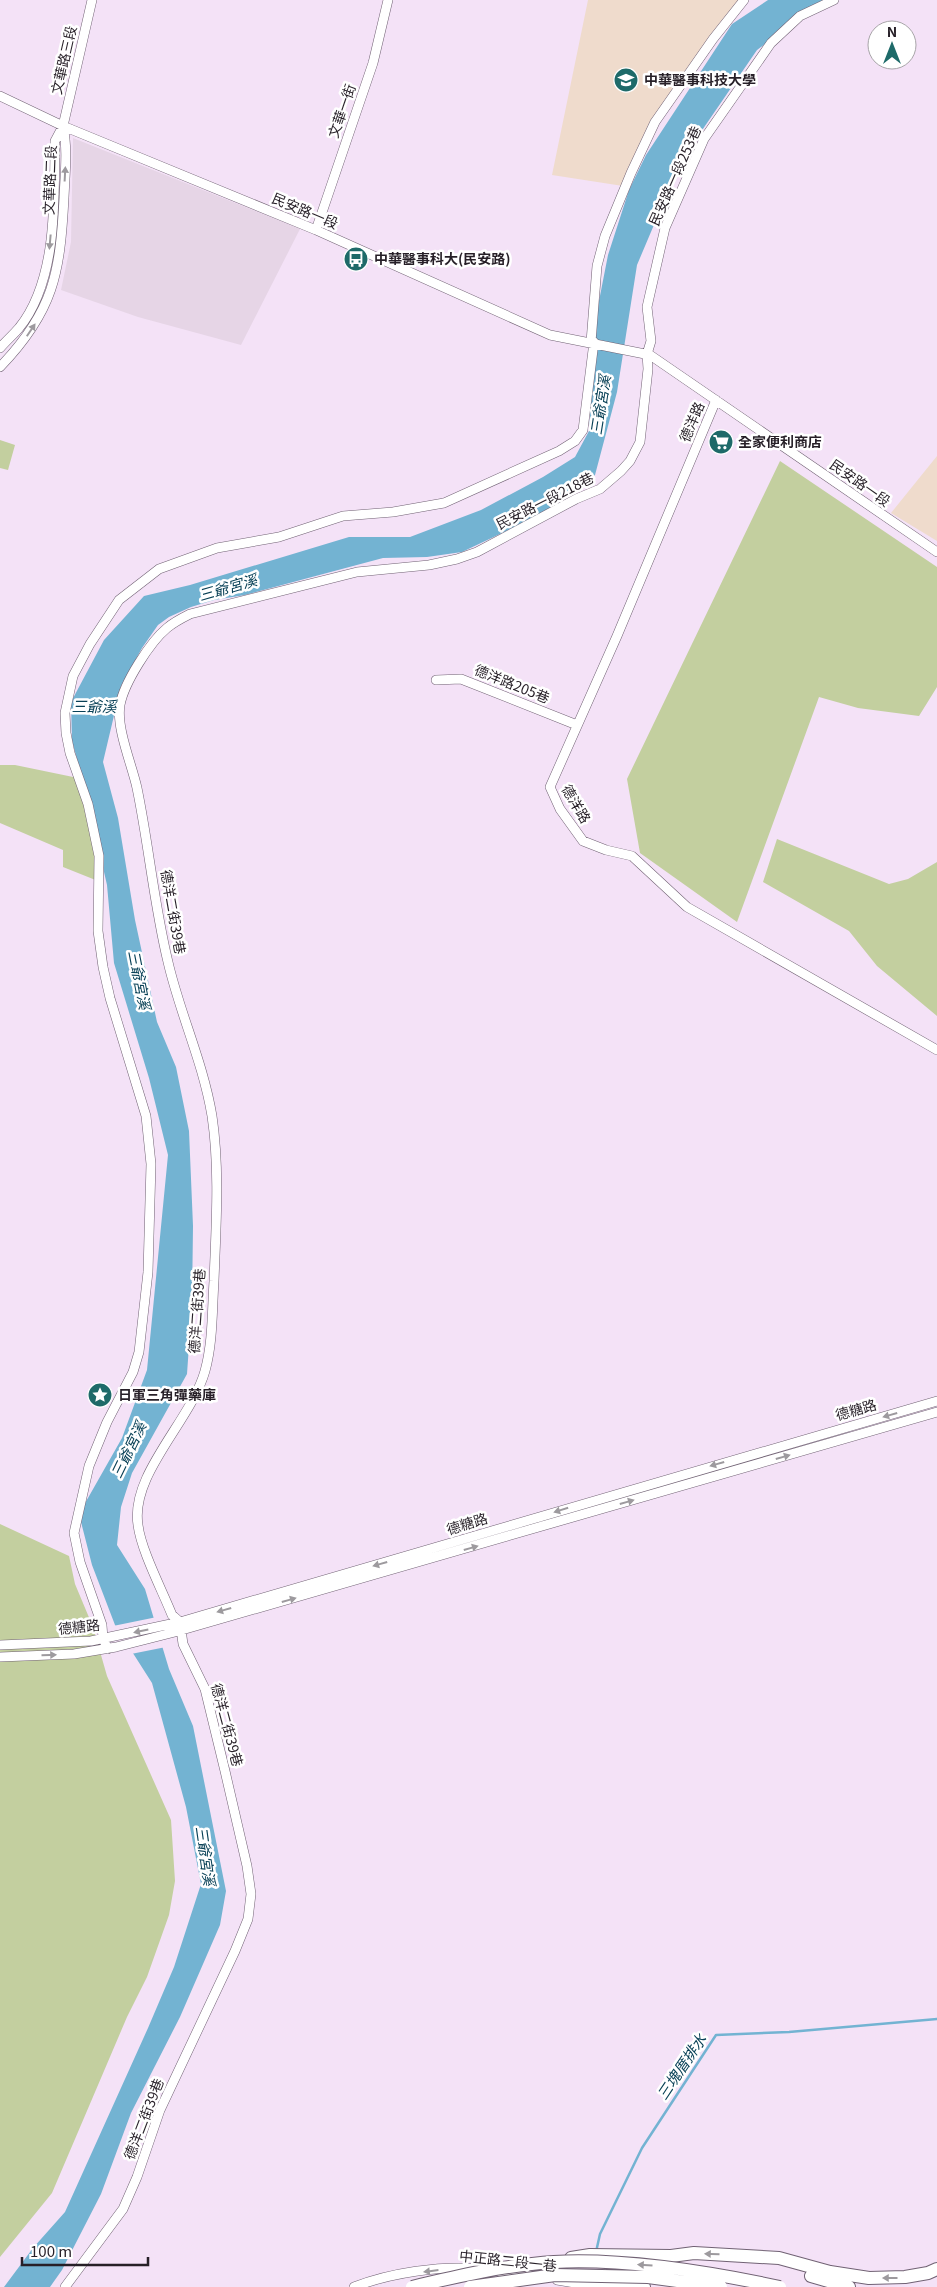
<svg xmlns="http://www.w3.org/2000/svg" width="937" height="2287" font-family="Georgia,'Noto Sans TC',serif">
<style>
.commercial{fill:#e6d5e6}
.education{fill:#efdbcc}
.green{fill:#c3cf9f}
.water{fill:#73b3d2}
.pier{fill:#f4e2f7}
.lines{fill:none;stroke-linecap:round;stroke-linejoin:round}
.stream{stroke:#73b3d2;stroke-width:2.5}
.minor-casing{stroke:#716274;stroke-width:10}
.highway-casing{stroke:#716274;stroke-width:14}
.minor{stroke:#fff;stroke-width:9}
.highway{stroke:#fff;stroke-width:12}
.highway-bridge-casing{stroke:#716274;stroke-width:14;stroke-linecap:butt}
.highway-bridge{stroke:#fff;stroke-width:12}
.oneway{fill:#9d9a9e}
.labels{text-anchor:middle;stroke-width:5;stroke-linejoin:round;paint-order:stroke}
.street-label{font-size:14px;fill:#261f27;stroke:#fff}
.poi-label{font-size:14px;font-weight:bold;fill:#261f27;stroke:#fff;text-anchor:start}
.water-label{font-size:15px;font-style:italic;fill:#084056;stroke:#fff}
</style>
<rect width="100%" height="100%" fill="#f4e2f7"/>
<!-- commercial -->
<path class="commercial" d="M73 138 300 229 241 345 138 317 61 290 71 242Z"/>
<!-- education -->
<path class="education" d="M588 0H741L652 121 623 186 552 175Z
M937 456V541L891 513Z"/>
<!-- green -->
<path class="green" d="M0 440 15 445 8 470 0 468Z
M780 461 937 567V687L919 716 858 708 819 697 737 922 640 853 627 779Z
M0 765H15L78 778C89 811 98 847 98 881L63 867V850L0 823Z
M777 839 889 884 908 879 937 862V1016L877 966 849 931 763 882Z
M0 1524 69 1556 75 1584 93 1627 107 1676 171 1820 175 1881 169 1915 147 1977 127 2017 52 2193 0 2257Z"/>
<!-- water -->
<path class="water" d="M768 0H834L810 11 757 50 681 161 637 265 617 392 595 475 540 515 462 552 427 557 383 558 245 595 214 600 191 607 169 617 158 625 142 648 121 686 103 762 118 818 135 920 157 1022 176 1067 189 1131 193 1226 192 1302 187 1374 132 1473 121 1507 117 1545 145 1589 169 1669 193 1726 226 1891 220 1925 180 2017 131 2113 101 2194 62 2270 50 2287H4L33 2248 65 2212 148 2028 174 1967 201 1884 186 1807 152 1683 115 1625 92 1565 80 1518 84 1505 122 1438 147 1370 168 1155 149 1078 114 963 107 885 83 780 72 741 71 702 104 640 144 596 190 585 349 537H410L481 510 543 477 575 457 589 431 598 306 608 255 629 190 646 155 732 24Z"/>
<!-- pier -->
<path class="pier" d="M157 1617 166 1647 131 1654 113 1626Z"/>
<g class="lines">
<!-- stream -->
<path class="stream" d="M596 2252 600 2234 642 2148 716 2035 789 2032 937 2019"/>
<defs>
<path id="minor" d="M0 96 63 126 316 230 550 335 650 355 937 552
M316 230 373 63 388 0
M591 342 597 266 605 236 631 173 655 122 713 39 744 0
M0 348C6 341 13 335 19 328 58 280 54 199 55 141L63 126 92 0
M0 367C54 311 60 273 64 198 65 173 68 150 63 126
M716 400 617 636 550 787 560 809 583 841 606 850 632 856 687 907 937 1050
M436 680 461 679 577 725
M0 1645 91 1641 180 1622 937 1401
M108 1649 103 1639 102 1625 80 1562 74 1533 89 1466 107 1422 133 1372 139 1352 148 1272 151 1164 146 1116 110 998 103 967 98 931 99 856 88 804 70 753 66 733 65 713 73 676 90 644 119 600 159 569 217 548 279 537 343 516 393 512 444 503 559 451 575 441 583 430 594 342
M0 1657 74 1654 116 1647 175 1632 937 1412
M500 2272 529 2275
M557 2280 598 2287
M65 2287 123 2209 137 2177 160 2110 235 1951 248 1919 251 1894 247 1866 225 1771 205 1689 183 1644 180 1622 172 1615C162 1590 141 1550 138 1525 130 1474 191 1421 205 1371 213 1342 212 1311 214 1281 216 1226 220 1170 212 1116 203 1062 180 1014 168 962 154 905 149 846 137 788 132 765 116 728 120 705 124 683 150 642 167 628 174 622 182 618 190 614L357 572 429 565 457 559 477 552 576 499 600 489 621 471 630 461 640 442 648 369 647 354 651 341 647 307 665 228 704 139 771 43 800 16 834 0
M354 2287C390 2273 441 2265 480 2269"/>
<path id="highway" d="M571 2258 590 2255 671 2256 694 2253 779 2258 830 2272 869 2278 905 2277 928 2273 937 2269
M811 2276 849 2287
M592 2280 644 2287"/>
</defs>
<!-- minor casing -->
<use href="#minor" class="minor-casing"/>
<!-- highway casing -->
<use href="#highway" class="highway-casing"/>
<!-- minor -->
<use href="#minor" class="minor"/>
<!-- highway -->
<use href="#highway" class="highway"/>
<defs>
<path id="highway-bridge" d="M412 2287C458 2276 506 2265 554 2262 626 2258 709 2272 780 2287
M470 2287 555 2275 648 2277 721 2287"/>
</defs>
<!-- highway-bridge casing -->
<use href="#highway-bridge" class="highway-bridge-casing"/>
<!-- highway-bridge -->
<use href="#highway-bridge" class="highway-bridge"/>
</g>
<!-- one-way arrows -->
<defs><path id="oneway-solid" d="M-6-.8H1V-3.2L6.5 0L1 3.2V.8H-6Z" transform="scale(1.25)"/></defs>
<g class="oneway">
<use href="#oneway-solid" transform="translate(65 174) rotate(-87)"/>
<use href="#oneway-solid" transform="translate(50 242) rotate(95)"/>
<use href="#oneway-solid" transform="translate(31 330) rotate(-56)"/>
<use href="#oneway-solid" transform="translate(890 1415) rotate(164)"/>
<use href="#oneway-solid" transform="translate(783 1457) rotate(-16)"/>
<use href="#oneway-solid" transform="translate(717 1464) rotate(164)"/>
<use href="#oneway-solid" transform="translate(627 1502) rotate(-16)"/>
<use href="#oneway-solid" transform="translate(561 1510) rotate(163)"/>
<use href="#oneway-solid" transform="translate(471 1548) rotate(-16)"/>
<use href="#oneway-solid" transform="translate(380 1564) rotate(164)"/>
<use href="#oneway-solid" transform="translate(289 1600) rotate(-16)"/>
<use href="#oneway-solid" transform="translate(224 1610) rotate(164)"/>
<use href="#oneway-solid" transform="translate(141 1631) rotate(168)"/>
<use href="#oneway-solid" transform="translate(49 1655) rotate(-2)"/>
<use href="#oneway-solid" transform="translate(712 2254) rotate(-178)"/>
<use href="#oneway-solid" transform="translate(645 2265) rotate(-177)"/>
<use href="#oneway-solid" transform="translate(431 2271) rotate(173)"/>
<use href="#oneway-solid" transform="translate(890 2278) rotate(180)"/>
</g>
<!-- icons -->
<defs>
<symbol id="university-disc" viewBox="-11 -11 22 22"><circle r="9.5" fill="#1e6a69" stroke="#fff"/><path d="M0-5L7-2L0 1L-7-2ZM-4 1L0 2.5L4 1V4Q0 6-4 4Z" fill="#fff"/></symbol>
<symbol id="bus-disc" viewBox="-11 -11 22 22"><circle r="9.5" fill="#1e6a69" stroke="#fff"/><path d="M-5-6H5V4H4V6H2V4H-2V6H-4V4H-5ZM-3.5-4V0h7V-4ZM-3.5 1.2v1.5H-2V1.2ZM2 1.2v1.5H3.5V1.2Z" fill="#fff"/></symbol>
<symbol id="supermarket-disc" viewBox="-11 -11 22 22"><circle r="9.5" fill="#1e6a69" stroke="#fff"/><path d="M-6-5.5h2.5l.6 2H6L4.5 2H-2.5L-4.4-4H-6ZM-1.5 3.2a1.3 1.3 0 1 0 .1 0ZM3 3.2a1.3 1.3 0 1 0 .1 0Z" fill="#fff"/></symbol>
<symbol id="sight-disc" viewBox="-11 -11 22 22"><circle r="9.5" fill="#1e6a69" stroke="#fff"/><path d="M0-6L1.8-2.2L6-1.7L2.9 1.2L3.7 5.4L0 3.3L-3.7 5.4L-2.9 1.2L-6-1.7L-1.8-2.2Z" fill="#fff"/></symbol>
</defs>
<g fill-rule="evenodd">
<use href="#university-disc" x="612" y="66" width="28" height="28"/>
<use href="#bus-disc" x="342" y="245" width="28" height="28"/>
<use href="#supermarket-disc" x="707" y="428" width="28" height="28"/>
<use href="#sight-disc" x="86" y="1381" width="28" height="28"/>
</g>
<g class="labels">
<!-- street labels -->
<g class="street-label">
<text transform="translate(64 60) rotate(-77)" y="5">文華路三段</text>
<text transform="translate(342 111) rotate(-71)" y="5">文華一街</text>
<text transform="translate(675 176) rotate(-66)" y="5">民安路一段253巷</text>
<text transform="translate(50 180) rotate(-88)" y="5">文華路二段</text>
<text transform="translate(305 211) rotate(23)" y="5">民安路一段</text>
<text transform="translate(692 422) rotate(-67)" y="5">德洋路</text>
<text transform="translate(860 483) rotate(35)" y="5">民安路一段</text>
<text transform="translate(545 501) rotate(-27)" y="5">民安路一段218巷</text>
<text transform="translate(512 684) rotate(22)" y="5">德洋路205巷</text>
<text transform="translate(576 804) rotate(59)" y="5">德洋路</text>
<text transform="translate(173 912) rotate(80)" y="5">德洋二街39巷</text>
<text transform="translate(197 1311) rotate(-86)" y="5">德洋二街39巷</text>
<text transform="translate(856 1410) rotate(-16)" y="5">德糖路</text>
<text transform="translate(467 1524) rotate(-17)" y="5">德糖路</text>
<text transform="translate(79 1627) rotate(-6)" y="5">德糖路</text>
<text transform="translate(227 1725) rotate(75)" y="5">德洋二街39巷</text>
<text transform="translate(144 2119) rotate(-69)" y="5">德洋二街39巷</text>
<text transform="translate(508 2261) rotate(6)" y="5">中正路二段一巷</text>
</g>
<!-- poi labels -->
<g class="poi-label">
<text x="644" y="85">中華醫事科技大學</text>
<text x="374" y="264">中華醫事科大(民安路)</text>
<text x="738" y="447">全家便利商店</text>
<text x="118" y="1400">日軍三角彈藥庫</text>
</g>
<!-- water labels -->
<g class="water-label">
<text transform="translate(601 405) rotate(-81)" y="5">三爺宮溪</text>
<text transform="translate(228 588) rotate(-16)" y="5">三爺宮溪</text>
<text x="94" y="712">三爺溪</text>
<text transform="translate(139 980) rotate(79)" y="5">三爺宮溪</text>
<text transform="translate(129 1450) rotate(-64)" y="5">三爺宮溪</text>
<text transform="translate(205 1856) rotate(82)" y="5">三爺宮溪</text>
<text transform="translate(682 2067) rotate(-56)" y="5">三塊厝排水</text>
</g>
</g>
<!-- north arrow -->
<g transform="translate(892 45)"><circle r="24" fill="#ffffff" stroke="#a8a5a9"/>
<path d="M0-4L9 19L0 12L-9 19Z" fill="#1e6a69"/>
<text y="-8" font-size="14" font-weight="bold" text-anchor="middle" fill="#261f27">N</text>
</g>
<!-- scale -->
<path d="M22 2257v8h126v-8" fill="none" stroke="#261f27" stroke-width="2.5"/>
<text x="30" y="2257" font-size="15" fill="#261f27" stroke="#ffffff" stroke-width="4" paint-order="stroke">100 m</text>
</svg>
